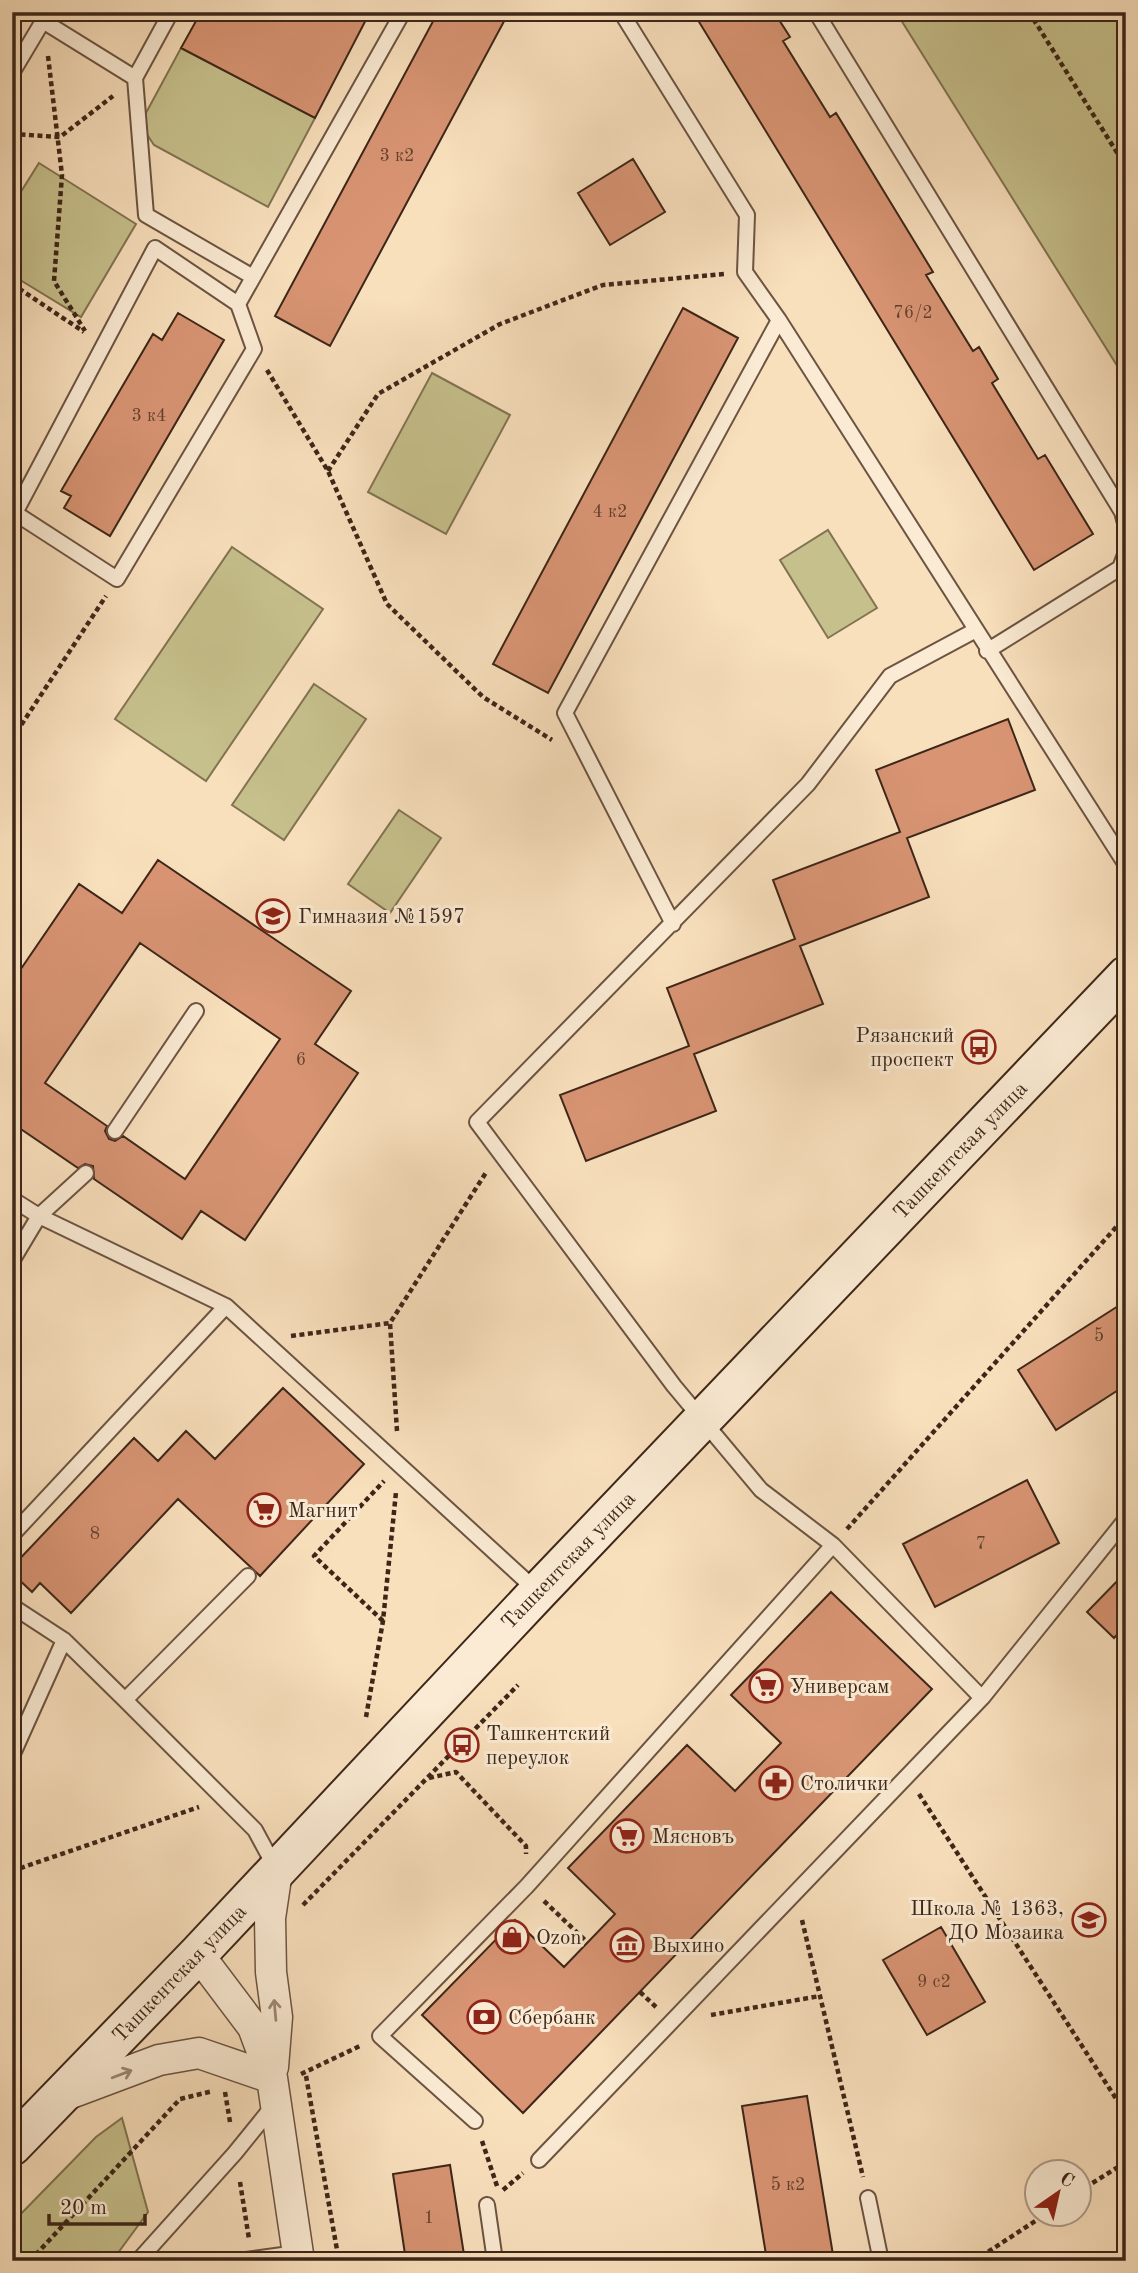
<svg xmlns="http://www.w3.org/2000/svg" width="1138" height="2273" font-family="'Old Standard TT',serif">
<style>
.green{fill:#c6c08c;stroke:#827352;stroke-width:2}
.building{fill:#d89473;stroke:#3d2619;stroke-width:2;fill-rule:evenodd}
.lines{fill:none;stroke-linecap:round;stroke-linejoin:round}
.service-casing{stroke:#6c5442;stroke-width:18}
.minor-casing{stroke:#6c5442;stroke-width:33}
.secondary-casing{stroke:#3d2619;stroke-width:42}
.path{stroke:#3d2619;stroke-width:4.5;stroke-dasharray:5 3.5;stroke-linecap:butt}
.service{stroke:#fbebd4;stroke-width:14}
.minor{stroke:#fbebd4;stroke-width:30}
.secondary{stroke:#fbebd4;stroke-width:38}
.oneway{stroke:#9c8876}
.labels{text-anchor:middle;stroke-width:6;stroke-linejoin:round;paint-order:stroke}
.number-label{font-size:18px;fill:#644230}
.poi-label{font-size:21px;fill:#3d2619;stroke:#fbebd4;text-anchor:start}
.street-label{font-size:21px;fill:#3d2619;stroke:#fbebd4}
</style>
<rect width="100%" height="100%" fill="#f9e0bd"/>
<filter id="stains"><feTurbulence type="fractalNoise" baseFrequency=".00286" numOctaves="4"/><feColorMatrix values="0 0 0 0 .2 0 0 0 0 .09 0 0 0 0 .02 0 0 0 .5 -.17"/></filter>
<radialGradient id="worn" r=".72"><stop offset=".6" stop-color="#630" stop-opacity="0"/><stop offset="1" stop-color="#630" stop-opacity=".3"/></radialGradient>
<!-- green -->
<path class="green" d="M896 12H1125L1126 380Z
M181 48 315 118 268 207 154 145 140 124Z
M39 163 136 224 81 317 12 275V206Z
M432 373 510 415 446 534 368 492Z
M828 530 877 608 828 638 780 560Z
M232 547 323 609 206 781 115 719Z
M314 684 366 719 284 840 232 805Z
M399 810 441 838 390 913 348 884Z
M122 2118 148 2212 112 2261H12V2223L96 2137Z"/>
<!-- building -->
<path class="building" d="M201 12H370L315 118 181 48Z
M438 12H509L330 346 275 316Z
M693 12H774L790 37 783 41 830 117 836 113 933 272 926 275 973 351 979 347 998 379 992 383 1038 459 1045 455 1093 534 1034 570Z
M633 159 665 212 610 245 578 193Z
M683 308 738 338 548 693 493 664Z
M178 313 224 340 110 536 64 508 71 496 61 491 153 334 162 340Z
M1008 719 1035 790 907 838 929 897 800 946 823 1004 694 1054 716 1111 586 1161 560 1095 689 1046 667 988 795 939 773 880 900 832 876 770Z
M158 860 351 991 315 1044 358 1073 245 1240 201 1211 182 1239 94 1179 93 1166 85 1164 78 1168 12 1123V982L79 884 122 913ZM140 943 280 1039 185 1179 123 1136 115 1141 109 1139 105 1131 107 1126 45 1083Z
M1126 1301V1385L1056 1430 1018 1370Z
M283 1388 364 1464 260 1576 178 1499 71 1613 40 1583 32 1592 12 1573V1567L134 1438 158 1461 186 1431 215 1459Z
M1027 1480 1059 1543 935 1607 903 1544Z
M1126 1572V1625L1114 1638 1087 1612Z
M831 1592 932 1689 523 2113 422 2015 515 1920 564 1967 615 1914 568 1868 687 1745 735 1791 781 1743 731 1695Z
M941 1927 985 2002 927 2035 883 1960Z
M807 2096 834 2261H767L742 2106Z
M450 2165 465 2261H406L393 2174Z"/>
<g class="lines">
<defs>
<path id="service" d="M621 12 747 215 745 272 779 320 1126 865
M816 12 1122 512 1126 527
M12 73 43 21 135 78 171 12
M135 78 146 215 253 277
M155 248 238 304 254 349 117 579 15 513Z
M238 304 403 12
M974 631 890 676 808 784 477 1122 674 1386 761 1490 833 1545 982 1698
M987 651 1120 568 1126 552
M673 924 565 713 779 320
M115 1131 196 1011
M12 1199 39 1216 226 1306 12 1535
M12 1261 39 1216 86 1173
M226 1306 537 1591
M12 1606 64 1640 125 1700 255 1830 275 1867
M125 1700 248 1576
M12 1756 64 1640
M475 2121 380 2036 527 1886 833 1545
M539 2160 982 1698 1126 1519
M868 2198 881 2261
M487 2205 495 2261
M138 2261 235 2153 273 2106
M239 2261 297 2253"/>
<path id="minor" d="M198 1954 253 2027 272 2078 299 2261
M273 2067 277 2017 271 1972 270 1918 277 1871
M63 2096 159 2060 199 2053 272 2078"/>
<path id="secondary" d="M12 2146 198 1954 538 1592 1126 976"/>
</defs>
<!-- service casing -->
<use href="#service" class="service-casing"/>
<!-- minor casing -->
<use href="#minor" class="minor-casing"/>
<!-- secondary casing -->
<use href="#secondary" class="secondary-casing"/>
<!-- path -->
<path class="path" d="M1029 12 1126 167
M48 56 62 175 54 281 85 331
M12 134 60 137 113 96
M12 284 84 332
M267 370 328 471 387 604 483 697 552 740
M328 471 378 394 500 324 603 285 724 274
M12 739 106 596
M291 1336 390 1323
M397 1431 390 1323 487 1171
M847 1529 1126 1216
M383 1621 314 1556 384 1481
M366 1717 383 1621 396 1492
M429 1778 456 1772 526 1846V1854
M919 1794 1126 2114
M12 1871 199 1807
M544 1901 588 1943
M303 1905 518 1685
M802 1920 863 2177
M640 1992 656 2007
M711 2015 820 1996
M301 2074 362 2045
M306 2076 339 2261
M225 2092 230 2122
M482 2141 497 2186
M240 2182 249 2239
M503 2190 523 2173
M1078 2192 1126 2162
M30 2261 180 2099 213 2091
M974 2261 1046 2214"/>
<!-- service -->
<use href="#service" class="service"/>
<!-- minor -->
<use href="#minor" class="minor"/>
<!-- secondary -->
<use href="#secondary" class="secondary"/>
</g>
<!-- one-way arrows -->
<defs><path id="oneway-shaft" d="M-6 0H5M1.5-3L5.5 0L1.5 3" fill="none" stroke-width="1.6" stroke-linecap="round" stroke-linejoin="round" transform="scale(1.75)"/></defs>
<g class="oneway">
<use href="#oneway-shaft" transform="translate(275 2010) rotate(-95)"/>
<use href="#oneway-shaft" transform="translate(122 2074) rotate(-21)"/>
</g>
<!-- icons -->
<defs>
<symbol id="school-ring" viewBox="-11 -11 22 22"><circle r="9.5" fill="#fbebd4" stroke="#8f2418" stroke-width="1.5"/><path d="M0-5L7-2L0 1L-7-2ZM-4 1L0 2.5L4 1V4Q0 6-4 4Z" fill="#8f2418"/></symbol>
<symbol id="bus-ring" viewBox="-11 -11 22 22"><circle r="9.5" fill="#fbebd4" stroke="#8f2418" stroke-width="1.5"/><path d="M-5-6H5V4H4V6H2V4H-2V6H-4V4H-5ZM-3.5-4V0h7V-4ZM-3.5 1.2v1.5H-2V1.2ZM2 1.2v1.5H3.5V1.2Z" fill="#8f2418"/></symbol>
<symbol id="supermarket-ring" viewBox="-11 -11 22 22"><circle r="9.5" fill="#fbebd4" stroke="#8f2418" stroke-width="1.5"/><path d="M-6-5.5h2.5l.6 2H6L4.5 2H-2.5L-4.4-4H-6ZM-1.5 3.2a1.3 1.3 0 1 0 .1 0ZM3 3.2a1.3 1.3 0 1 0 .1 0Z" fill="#8f2418"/></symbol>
<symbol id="pharmacy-ring" viewBox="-11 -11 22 22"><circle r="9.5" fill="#fbebd4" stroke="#8f2418" stroke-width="1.5"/><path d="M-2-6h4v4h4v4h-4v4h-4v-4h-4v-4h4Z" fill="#8f2418"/></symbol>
<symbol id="shop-ring" viewBox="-11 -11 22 22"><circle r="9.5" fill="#fbebd4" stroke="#8f2418" stroke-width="1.5"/><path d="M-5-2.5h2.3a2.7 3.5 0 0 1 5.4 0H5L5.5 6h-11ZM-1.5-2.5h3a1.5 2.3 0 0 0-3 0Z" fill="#8f2418"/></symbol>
<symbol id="museum-ring" viewBox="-11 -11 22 22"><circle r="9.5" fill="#fbebd4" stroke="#8f2418" stroke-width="1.5"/><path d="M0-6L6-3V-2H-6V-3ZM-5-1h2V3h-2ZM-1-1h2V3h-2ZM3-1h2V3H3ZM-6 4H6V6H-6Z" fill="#8f2418"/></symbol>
<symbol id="bank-ring" viewBox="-11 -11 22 22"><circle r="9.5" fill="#fbebd4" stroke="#8f2418" stroke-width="1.5"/><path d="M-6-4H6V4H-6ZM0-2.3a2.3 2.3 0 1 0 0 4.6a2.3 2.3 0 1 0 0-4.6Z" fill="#8f2418"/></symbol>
</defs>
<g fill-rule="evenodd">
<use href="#school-ring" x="254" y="897" width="38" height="38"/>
<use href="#bus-ring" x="960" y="1028" width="38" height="38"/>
<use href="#supermarket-ring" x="245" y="1491" width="38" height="38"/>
<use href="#supermarket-ring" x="747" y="1667" width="38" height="38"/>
<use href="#bus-ring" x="443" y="1726" width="38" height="38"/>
<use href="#pharmacy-ring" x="757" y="1764" width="38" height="38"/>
<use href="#supermarket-ring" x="608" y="1817" width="38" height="38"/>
<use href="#school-ring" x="1070" y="1901" width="38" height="38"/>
<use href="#shop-ring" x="493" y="1918" width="38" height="38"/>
<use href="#museum-ring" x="608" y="1926" width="38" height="38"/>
<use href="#bank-ring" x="465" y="1998" width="38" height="38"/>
</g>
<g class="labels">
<!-- number labels -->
<g class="number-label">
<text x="397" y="161">3 к2</text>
<text x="913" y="318">76/2</text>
<text x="149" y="421">3 к4</text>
<text x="610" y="517">4 к2</text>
<text x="301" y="1065">6</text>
<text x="1099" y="1341">5</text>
<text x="95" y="1539">8</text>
<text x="981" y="1549">7</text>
<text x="934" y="1987">9 с2</text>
<text x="788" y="2190">5 к2</text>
<text x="429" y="2223">1</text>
</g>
<!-- poi labels -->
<g class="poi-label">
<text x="298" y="923">Гимназия №1597</text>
<text x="954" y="1042" text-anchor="end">Рязанский<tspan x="954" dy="24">проспект</tspan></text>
<text x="288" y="1517">Магнит</text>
<text x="790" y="1693">Универсам</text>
<text x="486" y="1740">Ташкентский<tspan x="486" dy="24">переулок</tspan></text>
<text x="800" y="1790">Столички</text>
<text x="652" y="1843">Мясновъ</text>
<text x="1064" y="1915" text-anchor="end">Школа № 1363,<tspan x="1064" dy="24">ДО Мозаика</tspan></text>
<text x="536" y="1944">Ozon</text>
<text x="652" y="1952">Выхино</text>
<text x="508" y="2024">Сбербанк</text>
</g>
<!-- street labels -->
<g class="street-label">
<text transform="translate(960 1150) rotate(-46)" y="7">Ташкентская улица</text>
<text transform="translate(568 1560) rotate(-46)" y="7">Ташкентская улица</text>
<text transform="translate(179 1973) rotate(-46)" y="7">Ташкентская улица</text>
</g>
</g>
<!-- margin -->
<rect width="1138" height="2273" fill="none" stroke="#f9e0bd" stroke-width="42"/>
<rect x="14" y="14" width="1110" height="2245" fill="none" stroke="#3d2619" stroke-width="3.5"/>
<rect x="21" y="21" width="1096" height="2231" fill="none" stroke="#3d2619" stroke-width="2"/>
<!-- north arrow -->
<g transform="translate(1058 2193) rotate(34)"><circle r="33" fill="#fbebd4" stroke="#af9c89" stroke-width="2"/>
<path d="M0-5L12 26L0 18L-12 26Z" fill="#8f2418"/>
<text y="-10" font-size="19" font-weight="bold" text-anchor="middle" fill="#3d2619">С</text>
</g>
<!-- scale -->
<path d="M49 2214v10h96v-10" fill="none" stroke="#3d2619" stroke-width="3.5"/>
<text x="60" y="2214" font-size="21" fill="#3d2619" stroke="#fbebd4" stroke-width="5" paint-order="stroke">20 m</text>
<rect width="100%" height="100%" filter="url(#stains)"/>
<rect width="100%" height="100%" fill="url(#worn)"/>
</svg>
